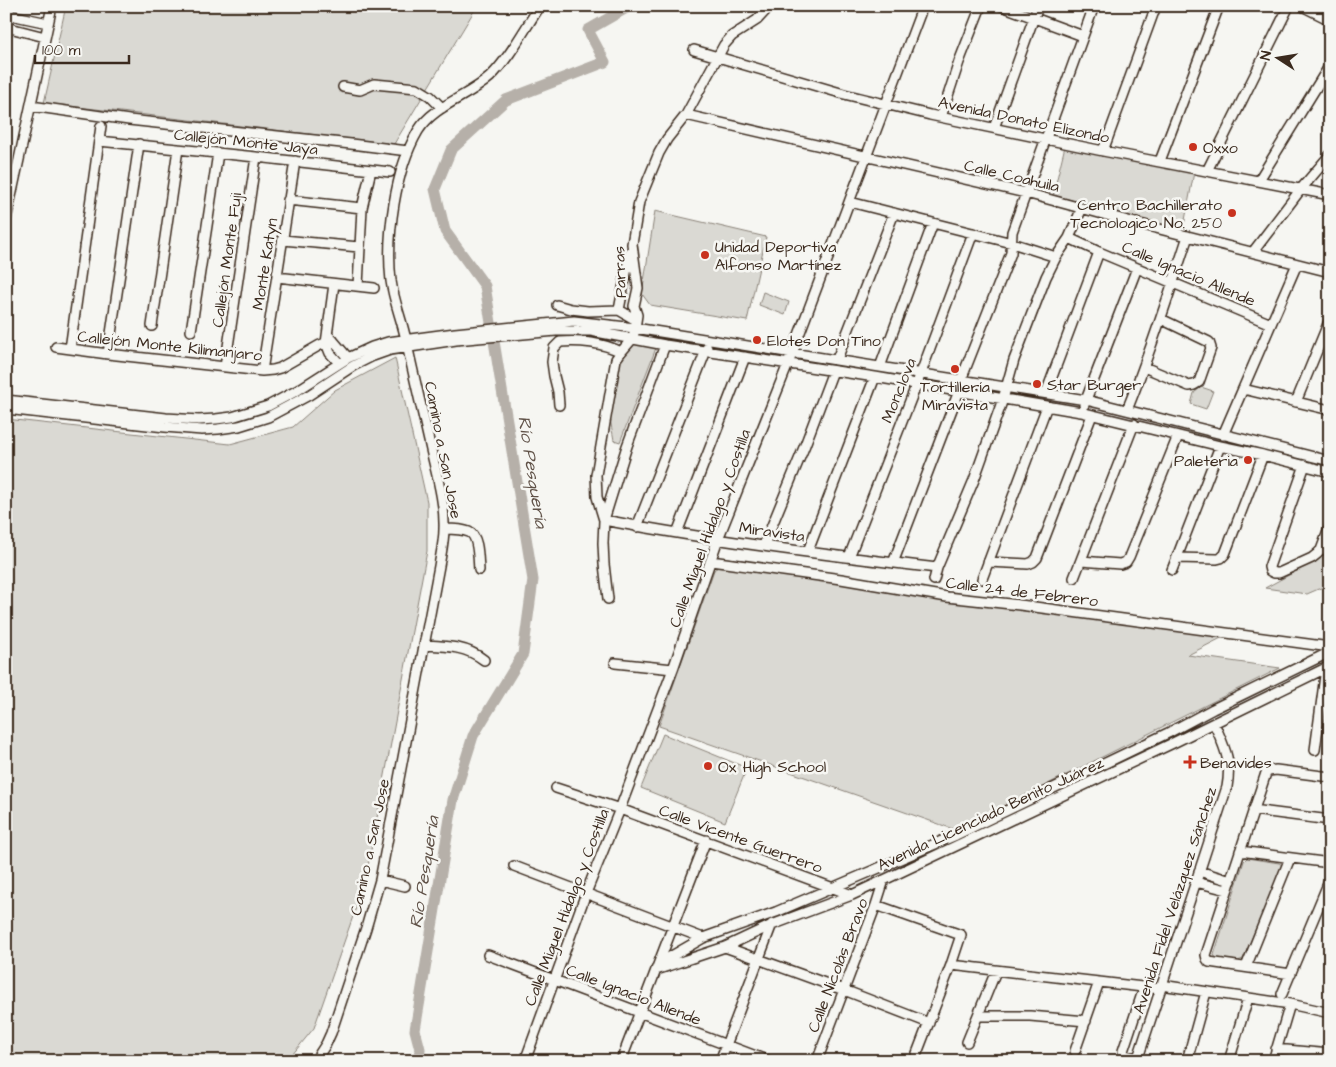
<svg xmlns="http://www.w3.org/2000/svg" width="1336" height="1067" font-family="'Architects Daughter',sans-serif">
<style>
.green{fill:#dad9d3;stroke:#8a8278}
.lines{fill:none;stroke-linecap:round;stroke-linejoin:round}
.river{stroke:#b6b0a9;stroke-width:11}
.minor-casing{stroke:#3b2a1e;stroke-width:12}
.minor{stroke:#f6f6f2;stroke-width:9}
.poi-dot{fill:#c8321e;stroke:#f6f6f2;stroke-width:2}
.labels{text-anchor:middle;stroke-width:5;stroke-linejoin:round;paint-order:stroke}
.street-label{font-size:16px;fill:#3b2a1e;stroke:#f6f6f2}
.poi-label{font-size:16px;fill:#3b2a1e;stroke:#f6f6f2;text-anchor:start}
.water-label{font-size:18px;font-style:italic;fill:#605248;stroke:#f6f6f2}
</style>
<rect width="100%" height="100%" fill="#f6f6f2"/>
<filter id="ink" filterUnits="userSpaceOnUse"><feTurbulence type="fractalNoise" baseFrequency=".02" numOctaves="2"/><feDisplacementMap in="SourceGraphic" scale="10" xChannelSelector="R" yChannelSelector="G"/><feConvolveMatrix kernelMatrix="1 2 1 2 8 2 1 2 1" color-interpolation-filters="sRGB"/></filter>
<g filter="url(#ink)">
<!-- green -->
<path class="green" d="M66 6H477L394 144 44 103Z
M1065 146 1194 172 1183 231 1053 195Z
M655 211 766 237 747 321 650 305 642 294Z
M763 292 789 302 785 315 759 305Z
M626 342 656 348 620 442 614 440 609 414 614 383Z
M395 358 427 502V551L365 882 314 1028 287 1061H6V419L230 444 293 427 335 390Z
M1201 387 1213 391 1206 409 1191 404 1194 393Z
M1330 536V584L1307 594 1265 588 1320 558Z
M719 566 941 599 1227 635 1188 655 1280 668 956 830 659 726 714 570Z
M663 734 747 768 725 822 641 788Z
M1247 858 1279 863 1282 865 1281 869 1243 959 1238 961 1216 958 1214 955 1244 861Z"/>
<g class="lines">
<!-- river -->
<path class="river" d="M419 1061 420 1049 415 1030 453 800 473 736 523 654 533 580 485 286 445 231 435 189 451 150 506 100 605 62 588 30 630 6"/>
<defs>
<path id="minor" d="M1002 6 1083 36
M1302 6 1330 20
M6 14 48 23
M6 27 45 37
M694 50 844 94 930 115 1103 151 1330 195
M343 87 360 90 374 84 417 88 430 96 442 108
M31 106 129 120 351 144 408 151
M686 115 1026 193 1132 222 1330 272
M941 117 959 62 981 6
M994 128 1038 6
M99 141 256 157 390 172
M1103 151 1156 6
M1160 161 1219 6
M1207 171 1289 6
M1259 180 1330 65
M288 200 362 208
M850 202 1012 243 1056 257
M6 220 52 6
M1069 238 1099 252 1271 324
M283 240 359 247
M1253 252 1301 189 1330 155
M277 277 374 288
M334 284 326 343 330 353 339 363
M358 286 362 208 371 170
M557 305 571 309 588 311 619 310 636 320
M619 310 630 252
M152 326 178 149
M191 331 218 153
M330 337 348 358
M665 345 627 446 604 520C714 541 826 555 937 568
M56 347 108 354 262 371 273 370 280 368 320 345 333 340
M70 349 101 126
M108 354 139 144
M837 359 894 213
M225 367 256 157
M880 367 933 223
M1144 367 1189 386 1194 385 1199 382 1211 348 1209 342 1161 319
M262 371 295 161
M961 380 1011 253 1012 232 1094 6
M1243 389 1330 410
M1046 393 1099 252
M6 400 166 418 199 420 216 419 232 417 268 406 298 390 348 358 372 347 388 342 455 333 574 321 635 328 1086 400 1330 461
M1296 402 1330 319
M559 405 558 392 554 376 552 362 554 348 560 342C579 340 604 343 621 352
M1084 405 1137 268
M6 409 165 427 202 430 218 429 239 426 268 417 309 395 353 366 373 356 390 350 456 340 556 331H591L665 345 875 377 1081 412 1220 446 1263 455 1330 472
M1127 410C1150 353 1169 295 1188 236
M1223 435 1297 264
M1305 465 1269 567 1270 571 1274 573H1279L1312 558 1317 554 1321 550 1330 526
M637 527 707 348
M444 529C452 529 462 529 469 532 479 536 478 560 479 570
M677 533 745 357
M764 545 805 445 833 371
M808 551 875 377
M849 557 921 373 973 233
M1177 558 1217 559 1221 558 1225 554 1263 455
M711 561 841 579 947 597 1020 605 1330 647
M1081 561 1120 564 1126 562 1129 557 1178 436
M988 562 1028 564 1033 562 1037 558 1092 415
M893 563 959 391
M1172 570 1220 446
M1074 578 1134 424
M982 579 1047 406
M934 580 937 568 974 480 1003 399 1014 360 1046 277 1056 257 1069 238 1082 208
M608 599 604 564 603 543 604 520 597 497 596 475 616 359 621 352 633 338 635 328 637 315 634 306 638 288 632 244 639 202 659 153 667 139 686 115 724 45 732 36 757 20 770 6
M424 645C446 646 466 646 484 660
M615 663 673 669
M1315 750 1326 668
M556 788 620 809 852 895
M1253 810 1330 820
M1240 851 1330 863
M514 866 703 938
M1199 871 1231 881
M380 880 405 886
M1196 882 1227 890
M876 905 961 935 951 965 914 1061
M725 947 844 990 929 1023
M488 955 769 1061
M660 960 670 957 703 938 776 912 956 835 1168 733 1213 709 1330 652
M951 965 1160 989
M1246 967 1290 858
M656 970 725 947 772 925 852 895 884 880 1173 743 1330 666
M1291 974 1209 962 1207 959 1206 955 1266 773 1269 771 1276 770 1330 777
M1161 985 1290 1004 1330 1013
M1282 994 1330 879
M978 1016H1030L1086 1021
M967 1042 996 971
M1276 1049 1330 1054
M1075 1051 1099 982
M1188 1057 1206 992
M1138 1058 1124 1055 1123 1051 1144 988
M315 1061 326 1044 331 1033 366 928 380 880 439 566C441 554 444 541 444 529 445 503 437 476 431 450 423 414 414 377 406 340 402 320 394 302 391 281 386 236 395 170 418 131 434 105 468 97 490 77 509 59 525 28 540 6
M525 1061 586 893 620 809 673 669 718 539 788 364 923 6
M621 1061 706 840
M720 1061 772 924
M817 1061 876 905 884 880
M1137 1061 1227 787C1232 759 1224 747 1214 723
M1229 1061 1248 998
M1273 1061 1290 1004"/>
</defs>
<!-- minor casing -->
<use href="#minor" class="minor-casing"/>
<!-- minor -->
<use href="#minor" class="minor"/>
</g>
</g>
<!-- markers -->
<g class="poi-dot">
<circle cx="1193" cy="147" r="5"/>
<circle cx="1232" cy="213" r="5"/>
<circle cx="705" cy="255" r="5"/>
<circle cx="757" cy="340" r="5"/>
<circle cx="955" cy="369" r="5"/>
<circle cx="1037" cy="384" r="5"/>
<circle cx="1248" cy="460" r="5"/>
<path d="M1187.5 754.5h5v5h5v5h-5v5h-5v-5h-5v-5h5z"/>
<circle cx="708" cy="766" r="5"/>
</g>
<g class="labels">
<!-- street labels -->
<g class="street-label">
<text transform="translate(1024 119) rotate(12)" y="6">Avenida Donato Elizondo</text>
<text transform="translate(246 141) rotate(6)" y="6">Callejón Monte Jaya</text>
<text transform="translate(1012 175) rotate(13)" y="6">Calle Coahuila</text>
<text transform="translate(226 260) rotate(-82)" y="6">Callejón Monte Fuji</text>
<text transform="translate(264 264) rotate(-81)" y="6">Monte Katyn</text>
<text transform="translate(619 272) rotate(-92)" y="6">Parras</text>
<text transform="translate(1189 273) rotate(23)" y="6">Calle Ignacio Allende</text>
<text transform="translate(170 345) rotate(6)" y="6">Callejón Monte Kilimanjaro</text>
<text transform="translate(898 390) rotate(-68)" y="6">Monclova</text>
<text transform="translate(444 450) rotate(79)" y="6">Camino a San Jose</text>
<text transform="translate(709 528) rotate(-70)" y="6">Calle Miguel Hidalgo y Costilla</text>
<text transform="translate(772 531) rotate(8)" y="6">Miravista</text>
<text transform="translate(1022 591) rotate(7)" y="6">Calle 24 de Febrero</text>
<text transform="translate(990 813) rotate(-25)" y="6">Avenida Licenciado Benito Juárez</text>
<text transform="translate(741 838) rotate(20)" y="6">Calle Vicente Guerrero</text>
<text transform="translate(369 847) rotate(-78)" y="6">Camino a San Jose</text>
<text transform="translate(1174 900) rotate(-72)" y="6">Avenida Fidel Velázquez Sánchez</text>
<text transform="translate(566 907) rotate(-69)" y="6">Calle Miguel Hidalgo y Costilla</text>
<text transform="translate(837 965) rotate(-69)" y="6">Calle Nicolás Bravo</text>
<text transform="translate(634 994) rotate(21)" y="6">Calle Ignacio Allende</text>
</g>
<!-- poi labels -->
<g class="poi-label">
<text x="1203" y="153">Oxxo</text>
<text x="1222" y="210" text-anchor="end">Centro Bachillerato<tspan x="1222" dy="18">Tecnologico No. 250</tspan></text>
<text x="715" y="252">Unidad Deportiva<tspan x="715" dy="18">Alfonso Martínez</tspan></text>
<text x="767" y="346">Elotes Don Tino</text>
<text x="1047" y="390">Star Burger</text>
<text x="955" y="392" text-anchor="middle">Tortillería<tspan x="955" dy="18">Miravista</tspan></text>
<text x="1238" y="466" text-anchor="end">Paleteria</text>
<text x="1200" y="768">Benavides</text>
<text x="718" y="772">Ox High School</text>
</g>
<!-- water labels -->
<g class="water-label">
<text transform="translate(533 472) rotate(81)" y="6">Río Pesquería</text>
<text transform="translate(424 872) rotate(-81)" y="6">Río Pesquería</text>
</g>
</g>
<!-- margin -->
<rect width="1336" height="1067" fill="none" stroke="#f6f6f2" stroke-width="25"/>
<rect x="12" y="12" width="1311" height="1042" fill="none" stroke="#3b2a1e" stroke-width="2" filter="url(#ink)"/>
<!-- north arrow -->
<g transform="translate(1278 58) rotate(282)" stroke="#f6f6f2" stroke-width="4" paint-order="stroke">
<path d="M0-4L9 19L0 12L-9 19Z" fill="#3b2a1e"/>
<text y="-8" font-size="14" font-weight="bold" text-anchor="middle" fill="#3b2a1e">N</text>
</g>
<!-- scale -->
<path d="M35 55v8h94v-8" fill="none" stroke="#3b2a1e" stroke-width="2.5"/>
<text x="42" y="55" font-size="15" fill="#3b2a1e" stroke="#f6f6f2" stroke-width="4" paint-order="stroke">100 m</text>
</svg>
